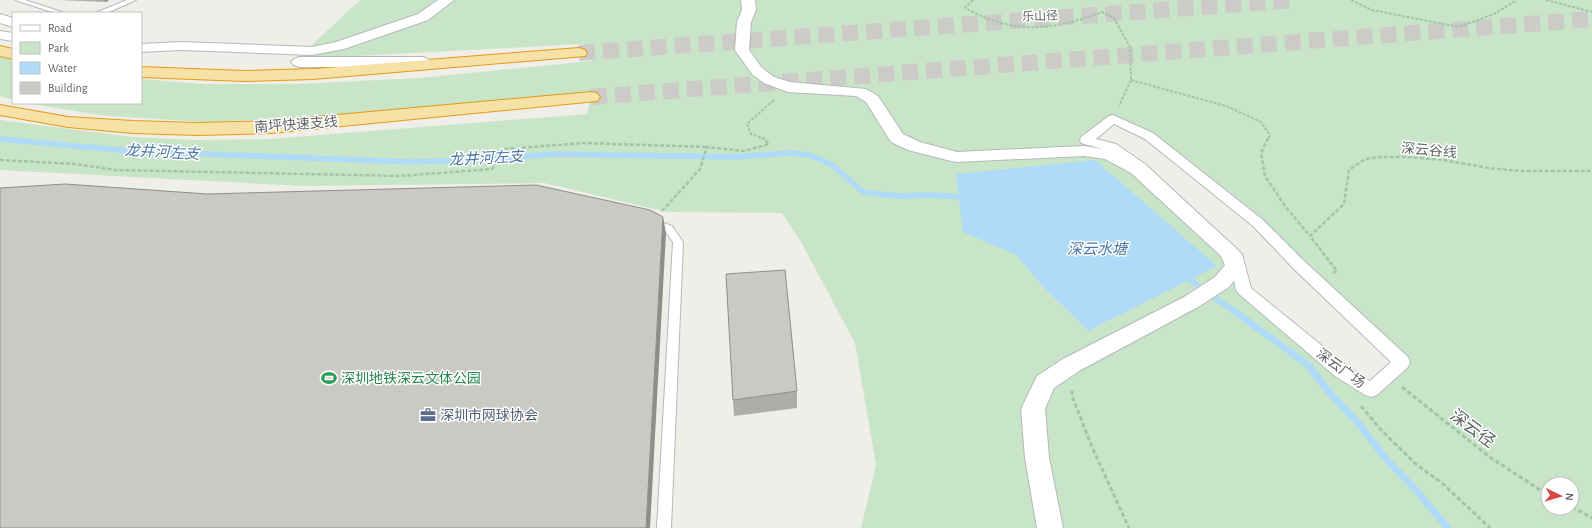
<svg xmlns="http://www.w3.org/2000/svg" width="1592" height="528" font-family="'Alegreya Sans','Noto Sans SC',sans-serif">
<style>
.green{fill:#c8e5c7;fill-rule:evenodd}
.water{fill:#afdbf8}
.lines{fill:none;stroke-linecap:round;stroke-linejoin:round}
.stream-far2{stroke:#afdbf8;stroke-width:4.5}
.stream-far1{stroke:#afdbf8;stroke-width:5.5}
.stream{stroke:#afdbf8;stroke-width:7}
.trunk-tunnel{stroke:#cccbc8;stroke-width:16;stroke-dasharray:16 8;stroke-linecap:butt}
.service-casing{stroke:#b5b8bb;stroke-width:2}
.pedestrian-casing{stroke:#b5b8bb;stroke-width:2}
.minor-casing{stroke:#b5b8bb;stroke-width:2}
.trunk-casing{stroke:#e49a14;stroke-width:2}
.path-far2{stroke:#a0c5a9;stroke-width:2;stroke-dasharray:3 1.5;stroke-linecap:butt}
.path-far1{stroke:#a0c5a9;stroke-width:2.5;stroke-dasharray:4 2;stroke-linecap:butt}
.path{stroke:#a0c5a9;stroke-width:3;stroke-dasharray:4.5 2.5;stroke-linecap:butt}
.service{fill:#fff;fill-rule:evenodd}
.pedestrian{fill:#fff;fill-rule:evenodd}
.minor{fill:#fff;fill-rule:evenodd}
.trunk{fill:#f6e2a7;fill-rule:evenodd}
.wall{fill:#afada9}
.shaded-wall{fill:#8e8d89}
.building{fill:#cbc9c4;stroke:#8e8d89}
.labels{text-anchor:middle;stroke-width:3;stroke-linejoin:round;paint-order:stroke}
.far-street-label{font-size:12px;fill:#5f6366;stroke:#fff}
.street-label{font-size:14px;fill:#5f6366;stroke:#fff}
.leisure-label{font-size:14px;fill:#27864d;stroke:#fff;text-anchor:start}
.service-label{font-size:14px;fill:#4e5e75;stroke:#fff;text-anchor:start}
.water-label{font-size:15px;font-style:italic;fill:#4978a2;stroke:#fff}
.near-street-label{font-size:17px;fill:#5f6366;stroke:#fff}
</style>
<rect width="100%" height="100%" fill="#f0eee8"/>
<!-- green -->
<path class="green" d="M360 0H1592V528H861L876 465 855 343 801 242 782 213 667 212 544 183 303 186 0 170V120L132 137 196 140 271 139 587 114 592 94 308 118 206 122 107 116 25 103H141V79L202 84H297L419 78 592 61 591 45 582 44 337 57 300 56ZM1113 119 1149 136 1316 279 1402 363 1371 390 1244 290 1237 258 1140 167 1086 140ZM1016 255 1118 316 1088 331 1044 288ZM1548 484H1572V508H1548Z
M0 56 13 60V100L0 96Z"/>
<!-- water -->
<path class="water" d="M1095 160 1217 266 1088 331 1044 288 1016 255 963 232 956 174Z"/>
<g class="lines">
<!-- stream-far2 -->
<path class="stream-far2" d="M0 139H2"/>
<!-- stream-far1 -->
<path class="stream-far1" d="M0 139 129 151 411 162 475 160 553 154 734 157 789 153 809 155 831 164 863 192 896 196 931 195 959 197
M1190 280 1235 312"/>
<!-- stream -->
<path class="stream" d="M1234 311 1308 365 1329 392 1359 424 1386 459 1416 490 1448 528"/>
<!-- trunk-tunnel -->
<path class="trunk-tunnel" d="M579 53 1297 0
M591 97 1592 19"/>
<defs>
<path id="service" d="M15 0H25L65 13H55Z
M127 0H136L109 12 95 13Z
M653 219 672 226 683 242 671 528H657L673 242 665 231 650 224 648 222 650 220Z"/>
<path id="pedestrian" d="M1113 115 1153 133 1263 220 1303 260 1408 357 1410 362 1408 367 1377 395 1371 397 1365 395 1335 376 1239 294 1236 290 1230 260 1135 170 1106 150 1081 143 1080 140 1081 137 1109 116ZM1114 124 1145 139 1253 226 1293 268 1391 362 1370 381 1347 366 1251 288 1242 254 1145 164 1116 144 1096 139Z"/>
<path id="minor" d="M438 0H454L428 20 344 49 312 55 181 50 141 52V44L181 42 312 47 336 42 418 14Z
M741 0H755L756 10 751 22 749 50 762 68 774 77 790 82 866 89 878 96 903 134 920 142 957 152 1084 146 1116 151 1143 165 1236 248 1245 266 1229 287 1198 307 1079 371 1054 388 1045 409 1049 458 1063 528H1037L1025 458 1021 409 1037 376 1063 359 1184 297 1215 277 1225 265 1221 256 1131 173 1105 159 1084 156 957 162 951 161 908 150 891 142 866 102 856 96 788 92 764 83 752 74 735 50 737 22 742 10Z
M0 14 13 18V27L0 23Z
M0 31 13 33V41L0 39Z
M299 57H423L428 59 431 62 428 65 423 67H299L294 65 291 62 294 59Z"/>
<path id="trunk" d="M0 46 13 49V59L0 56Z
M579 48 585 50 587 53 585 56 313 79 245 81 141 77V67L245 71 313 69Z
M591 92 597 93 600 97 597 101 271 133 198 135 133 133 68 127 0 115V105L68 117 133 121 198 123 271 121Z"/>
</defs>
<!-- service casing -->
<use href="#service" class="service-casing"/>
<!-- pedestrian casing -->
<use href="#pedestrian" class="pedestrian-casing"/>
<!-- minor casing -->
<use href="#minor" class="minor-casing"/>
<!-- trunk casing -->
<use href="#trunk" class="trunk-casing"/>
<!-- path-far2 -->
<path class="path-far2" d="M973 0 965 8C1014 35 1052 31 1102 12L1114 18 1130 47 1131 80 1119 106
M1351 0 1372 10 1459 27 1494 14 1517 0
M1546 0 1592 12
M1131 80 1226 106 1261 122 1270 135 1268 139
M765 139 751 134 747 124 775 99"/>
<!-- path-far1 -->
<path class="path-far1" d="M1268 138 1261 153 1265 176 1285 206 1310 236
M0 160 75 164 116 170 400 176 492 169 505 149 585 143 707 147
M662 211 700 169 707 147 744 151 769 144 763 138
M1333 273 1337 271 1310 236 1344 204 1349 170 1365 159 1379 157H1408L1443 160 1488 168 1521 171H1592"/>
<!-- path -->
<path class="path" d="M1402 387 1491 458 1548 495
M1072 390V396L1092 447 1129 528
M1361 406 1383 432 1417 465 1442 483 1490 528
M1572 507 1592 518"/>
<!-- service -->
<use href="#service" class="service"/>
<!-- pedestrian -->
<use href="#pedestrian" class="pedestrian"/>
<!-- minor -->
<use href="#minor" class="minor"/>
<!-- trunk -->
<use href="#trunk" class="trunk"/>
</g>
<!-- wall -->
<path class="wall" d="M58 0H109L106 2Z
M797 391V408L734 416 733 400Z"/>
<!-- shaded-wall -->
<path class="shaded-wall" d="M104 0H109L106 2Z
M663 217 666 233 650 528H646Z"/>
<!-- building -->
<path class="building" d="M65 184 207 194 536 185 650 210 663 217 646 528H0V188Z
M785 270 797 391 733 400 726 274Z"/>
<!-- icons -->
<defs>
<symbol id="stadium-bare" viewBox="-9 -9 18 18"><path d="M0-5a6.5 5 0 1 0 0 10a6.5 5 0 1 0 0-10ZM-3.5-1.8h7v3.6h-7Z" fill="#2e9e5b" stroke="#fff" stroke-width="2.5" paint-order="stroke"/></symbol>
<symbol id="office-bare" viewBox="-9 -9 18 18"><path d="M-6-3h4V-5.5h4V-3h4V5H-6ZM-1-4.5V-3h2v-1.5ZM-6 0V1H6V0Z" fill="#5c6f8a" stroke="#fff" stroke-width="2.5" paint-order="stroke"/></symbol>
</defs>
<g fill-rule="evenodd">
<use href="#stadium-bare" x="318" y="367" width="22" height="22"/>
<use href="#office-bare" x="417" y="404" width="22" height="22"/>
</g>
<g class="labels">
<!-- far-street labels -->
<g class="far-street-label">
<text transform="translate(1040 16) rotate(-2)" y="4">乐山径</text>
</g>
<!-- street labels -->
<g class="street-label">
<text transform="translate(296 124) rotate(-4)" y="5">南坪快速支线</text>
<text transform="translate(1429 150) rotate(5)" y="5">深云谷线</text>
<text transform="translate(1341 368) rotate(36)" y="5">深云广场</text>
</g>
<!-- leisure labels -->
<g class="leisure-label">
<text x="341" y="383">深圳地铁深云文体公园</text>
</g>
<!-- service labels -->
<g class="service-label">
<text x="440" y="420">深圳市网球协会</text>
</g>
<!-- water labels -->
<g class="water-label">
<text transform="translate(162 152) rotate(3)" y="5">龙井河左支</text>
<text transform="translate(486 158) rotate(-3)" y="5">龙井河左支</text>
<text x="1097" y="254">深云水塘</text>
</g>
<!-- near-street labels -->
<g class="near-street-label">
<text transform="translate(1473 428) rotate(37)" y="6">深云径</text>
</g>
</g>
<!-- legend -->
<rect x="12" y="12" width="130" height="92" fill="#ffffff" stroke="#bfc1c2"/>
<rect x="20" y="25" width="20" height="6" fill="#ffffff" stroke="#bfc1c2"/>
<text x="48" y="32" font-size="12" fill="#5f6366">Road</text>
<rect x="20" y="42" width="20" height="12" fill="#c8e5c7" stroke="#bfc1c2"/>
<text x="48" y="52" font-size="12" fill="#5f6366">Park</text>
<rect x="20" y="62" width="20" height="12" fill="#afdbf8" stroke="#bfc1c2"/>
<text x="48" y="72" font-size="12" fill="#5f6366">Water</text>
<rect x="20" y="82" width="20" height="12" fill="#cbc9c4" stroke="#bfc1c2"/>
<text x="48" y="92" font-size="12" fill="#5f6366">Building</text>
<!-- north arrow -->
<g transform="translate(1560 496) rotate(95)"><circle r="19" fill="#ffffff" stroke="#bfc1c2"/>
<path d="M0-3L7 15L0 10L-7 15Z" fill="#db4842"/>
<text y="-6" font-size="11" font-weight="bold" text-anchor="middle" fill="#5f6366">N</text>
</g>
</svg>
